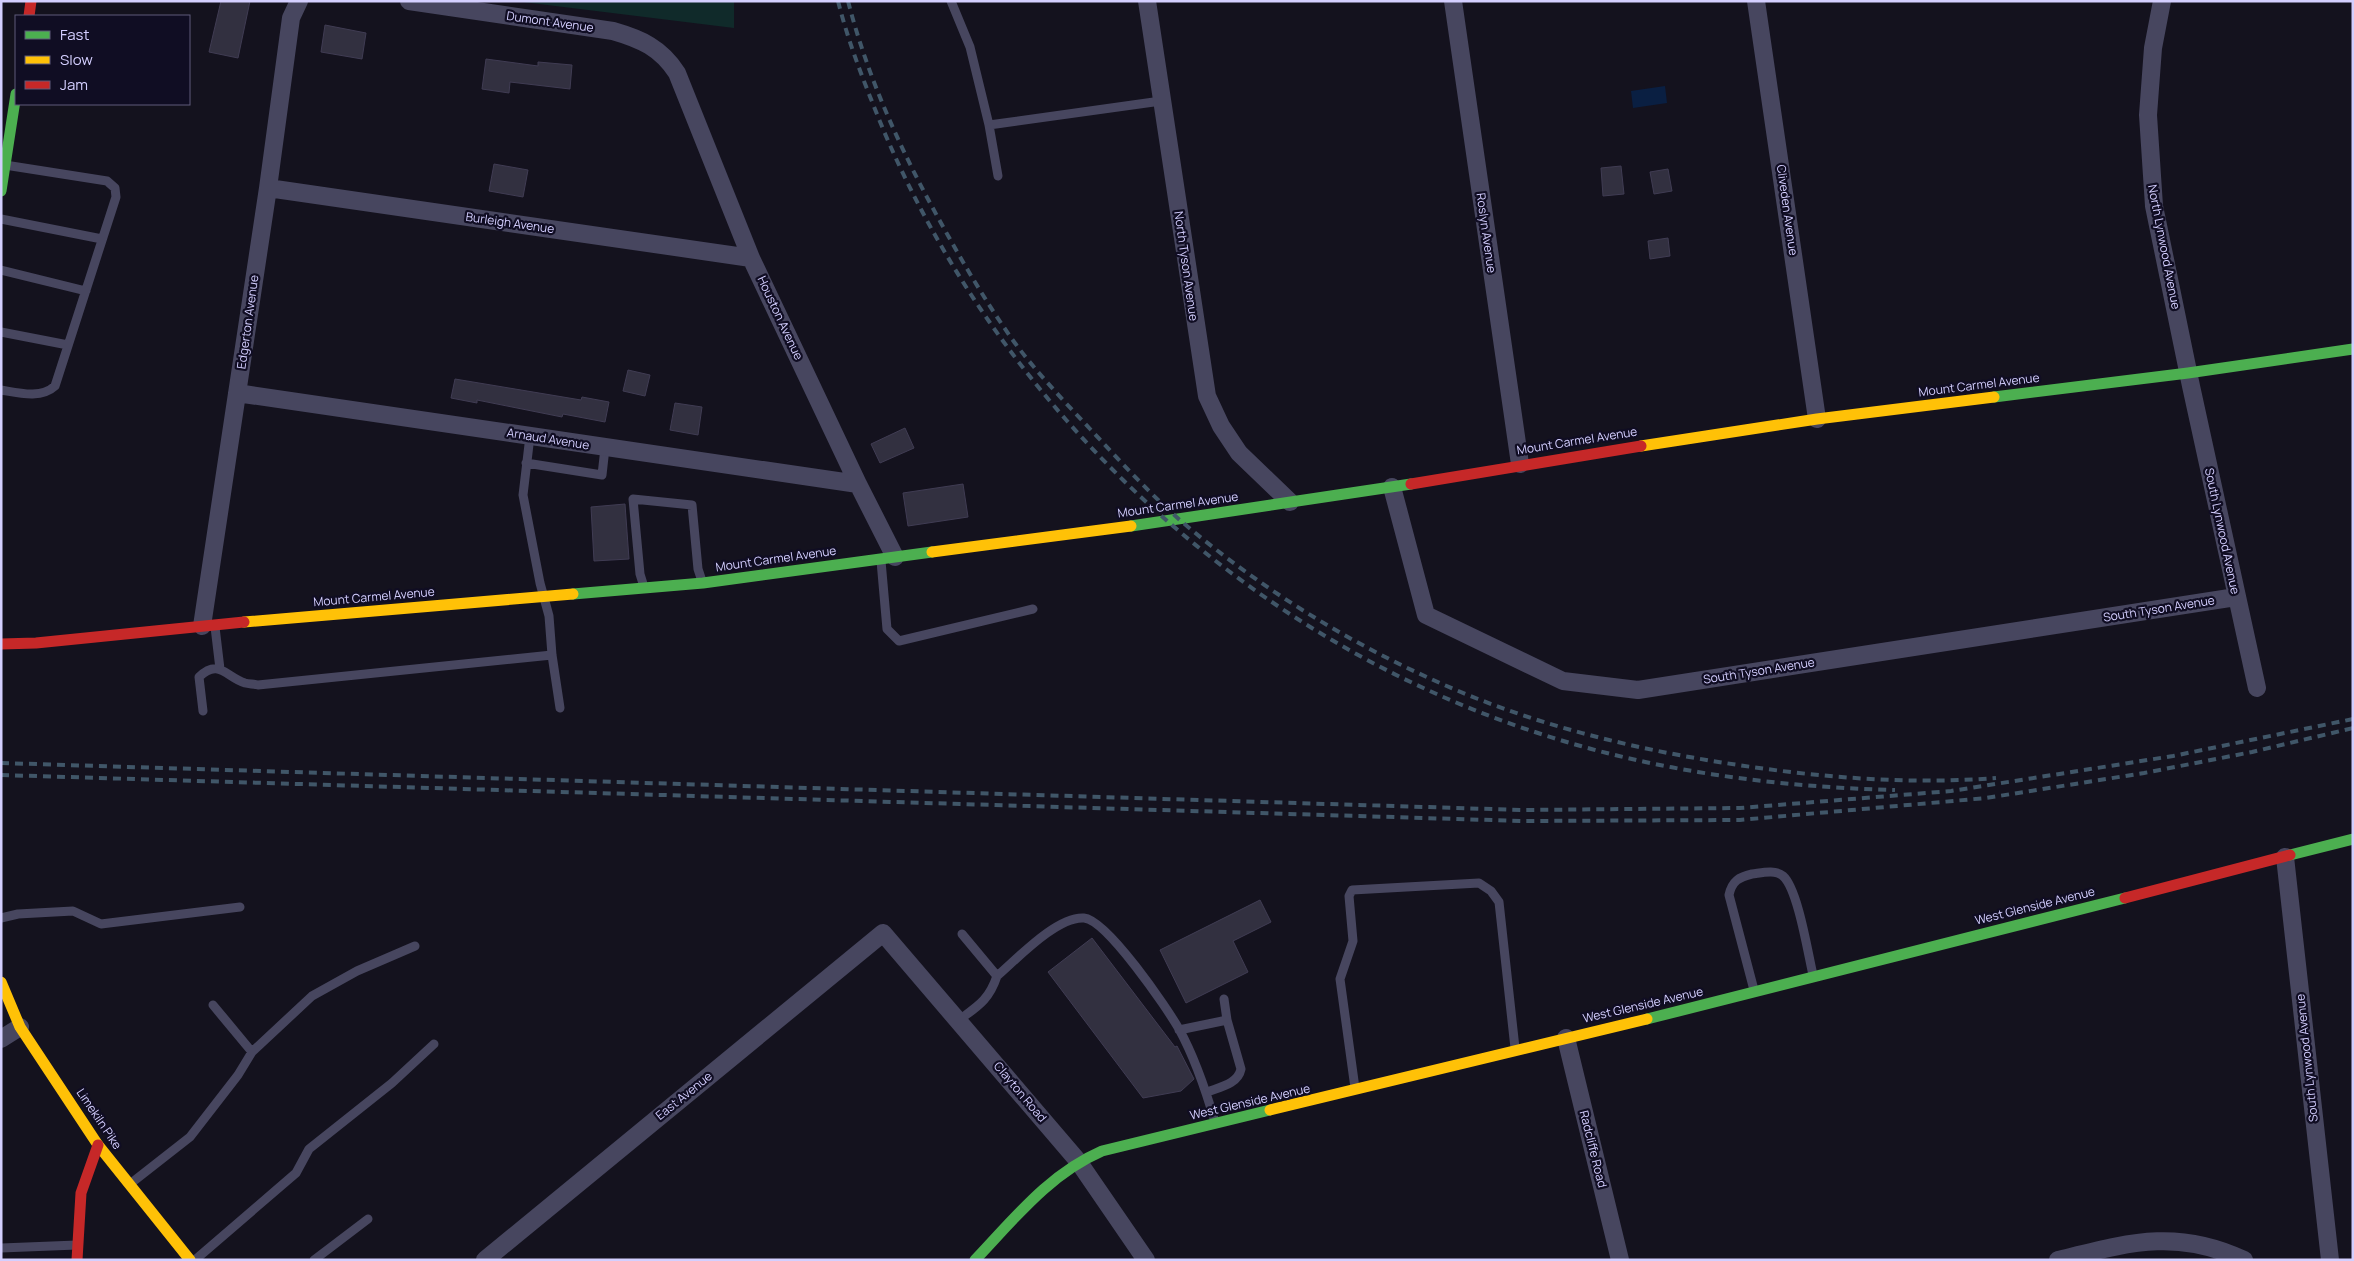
<svg xmlns="http://www.w3.org/2000/svg" width="2354" height="1261" font-family="Manrope,sans-serif">
<style>
.green{fill:#102a2a}
.water{fill:#0a1f42}
.building{fill:#323040;stroke:#403c53}
.lines{fill:none;stroke-linecap:round;stroke-linejoin:round}
.lane{stroke:#47465f;stroke-width:9}
.street{stroke:#47465f;stroke-width:18}
.fast{stroke:#4caf50;stroke-width:11}
.slow{stroke:#ffc107;stroke-width:11}
.jam{stroke:#c62828;stroke-width:11}
.rail{stroke:#405668;stroke-width:4;stroke-dasharray:8 6;stroke-linecap:butt}
.labels{text-anchor:middle;stroke-width:4.5;stroke-linejoin:round;paint-order:stroke}
.street-label{font-size:12px;fill:#d4cfff;stroke:#100d23}
</style>
<rect width="100%" height="100%" fill="#14121e"/>
<!-- green -->
<path class="green" d="M518 1H734V28L523 2Z"/>
<!-- water -->
<path class="water" d="M1665 86 1667 103 1633 108 1631 91Z"/>
<!-- building -->
<path class="building" d="M221 1H250L238 58 209 52Z
M325 25 366 33 362 59 321 52Z
M486 59 538 66V62L572 65 570 89 510 82 509 93 482 89Z
M494 164 528 170 523 197 489 191Z
M1621 166 1624 194 1603 196 1601 168Z
M1668 169 1672 191 1654 194 1650 172Z
M1668 238 1670 256 1650 259 1648 241Z
M628 370 650 375 645 396 623 391Z
M455 379 581 400 582 397 609 402 605 422 563 414 562 417 477 400V403L451 398Z
M675 403 702 407 698 435 670 430Z
M905 428 914 448 880 463 871 444Z
M963 484 968 517 908 526 903 493Z
M625 504 629 559 594 561 591 507Z
M1260 900 1271 922 1233 941 1248 972 1186 1003 1160 950Z
M1092 938 1175 1047 1177 1046 1194 1079 1181 1091 1143 1098 1048 972Z"/>
<g class="lines">
<!-- lane -->
<path class="lane" d="M951 1 970 47 989 125 1161 101
M989 125 998 176
M1 219 102 239
M1 270 86 291
M1 332 68 345
M1 390C19 393 41 399 55 386L116 197 115 188 107 181 5 165
M530 436 523 495 540 583 549 616 552 655 560 708
M526 463 602 475 605 448
M881 561 887 629 899 641 1033 609
M644 587 640 574 633 499 692 505 698 569 702 581
M215 627 220 669
M203 711 199 677C219 658 226 677 245 683 249 684 254 684 258 685L552 655
M1 918 18 914 73 911 101 924 240 907
M997 976C1017 959 1057 916 1084 918 1107 920 1167 1008 1179 1029 1195 1058 1206 1091 1215 1122
M1754 990 1729 895C1732 881 1739 877 1752 874 1761 873 1775 869 1783 876 1798 889 1808 954 1813 975
M1224 999 1227 1020
M959 1020C978 1006 989 1000 997 976L962 934
M1179 1030 1227 1020 1241 1069C1238 1084 1220 1087 1207 1092
M252 1052 312 996 357 971 415 946
M1355 1088 1340 979 1353 941 1349 896 1352 890 1479 883 1491 891 1499 902 1515 1048
M130 1184 190 1137 238 1075 252 1052 213 1005
M1 1248 77 1245
M195 1260 296 1173 309 1149 392 1083 434 1044
M314 1260 368 1219"/>
<!-- street -->
<path class="street" d="M409 1 613 31C641 39 661 48 677 73L751 258 858 484 895 557
M1147 1 1207 396 1221 426 1239 453 1290 502
M1453 1 1520 464
M1756 1 1817 419
M2162 1 2153 48 2148 115 2154 206 2191 386 2257 688
M268 188 751 258
M237 393 858 484
M1392 487 1426 615 1563 681 1638 690 2236 597
M202 626 268 188 291 18 299 1
M2285 857 2330 1260
M1566 1038 1620 1260
M1 1039 20 1027
M485 1260 883 933 1078 1161 1146 1260
M2058 1260C2128 1243 2176 1228 2244 1260"/>
<!-- fast -->
<path class="fast" d="M1 191 16 94
M1994 397 2188 373 2353 349
M1131 526 1411 484
M573 594 703 583 932 552
M2290 855 2353 839
M1647 1019 2125 898
M975 1260C1014 1219 1049 1174 1102 1151L1270 1110"/>
<!-- slow -->
<path class="slow" d="M1641 446 1817 419 1994 397
M932 552 1131 526
M244 622 573 594
M1 982 20 1027 98 1145 190 1260
M1270 1110 1647 1019"/>
<!-- jam -->
<path class="jam" d="M29 16 31 1
M1411 484 1641 446
M1 644 36 643 244 622
M2125 898 2290 855
M77 1260 81 1193 98 1145"/>
<!-- rail -->
<path class="rail" d="M838 1C849 45 866 87 883 129 1002 411 1245 638 1538 733 1653 771 1775 787 1895 790
M848 1C868 79 902 153 941 223 963 263 986 302 1012 339 1035 371 1064 401 1091 430 1120 461 1149 493 1181 521 1269 596 1370 656 1478 699 1557 730 1642 750 1725 763 1814 777 1907 785 1996 778
M1 763 1522 810 1740 808 1951 791 2173 756 2353 719
M1 775 1523 821 1740 820 1986 798 2144 773 2252 752 2353 728"/>
</g>
<g class="labels">
<!-- street labels -->
<g class="street-label">
<text transform="translate(550 22) rotate(8)" y="4">Dumont Avenue</text>
<text transform="translate(1787 210) rotate(82)" y="4">Cliveden Avenue</text>
<text transform="translate(510 223) rotate(8)" y="4">Burleigh Avenue</text>
<text transform="translate(1486 233) rotate(82)" y="4">Roslyn Avenue</text>
<text transform="translate(2164 247) rotate(79)" y="4">North Lynwood Avenue</text>
<text transform="translate(1186 266) rotate(82)" y="4">North Tyson Avenue</text>
<text transform="translate(780 318) rotate(65)" y="4">Houston Avenue</text>
<text transform="translate(248 322) rotate(-82)" y="4">Edgerton Avenue</text>
<text transform="translate(1979 385) rotate(-7)" y="4">Mount Carmel Avenue</text>
<text transform="translate(548 439) rotate(9)" y="4">Arnaud Avenue</text>
<text transform="translate(1577 441) rotate(-9)" y="4">Mount Carmel Avenue</text>
<text transform="translate(1178 505) rotate(-8)" y="4">Mount Carmel Avenue</text>
<text transform="translate(2222 531) rotate(78)" y="4">South Lynwood Avenue</text>
<text transform="translate(776 559) rotate(-8)" y="4">Mount Carmel Avenue</text>
<text transform="translate(374 597) rotate(-5)" y="4">Mount Carmel Avenue</text>
<text transform="translate(2159 609) rotate(-9)" y="4">South Tyson Avenue</text>
<text transform="translate(1759 671) rotate(-9)" y="4">South Tyson Avenue</text>
<text transform="translate(2035 906) rotate(-14)" y="4">West Glenside Avenue</text>
<text transform="translate(1643 1005) rotate(-13)" y="4">West Glenside Avenue</text>
<text transform="translate(2307 1058) rotate(-96)" y="4">South Lynwood Avenue</text>
<text transform="translate(1020 1092) rotate(50)" y="4">Clayton Road</text>
<text transform="translate(684 1096) rotate(-39)" y="4">East Avenue</text>
<text transform="translate(1250 1102) rotate(-13)" y="4">West Glenside Avenue</text>
<text transform="translate(99 1119) rotate(56)" y="4">Limekiln Pike</text>
<text transform="translate(1593 1149) rotate(76)" y="4">Radcliffe Road</text>
</g>
</g>
<!-- border -->
<rect width="2354" height="1261" fill="none" stroke="#d4cfff" stroke-width="5"/>
<!-- legend -->
<rect x="15" y="15" width="175" height="90" fill="#100d23" stroke="#5e5b7b"/>
<rect x="25" y="31" width="25" height="8" fill="#4caf50" stroke="#5e5b7b"/>
<text x="60" y="40" font-size="15" fill="#d4cfff">Fast</text>
<rect x="25" y="56" width="25" height="8" fill="#ffc107" stroke="#5e5b7b"/>
<text x="60" y="65" font-size="15" fill="#d4cfff">Slow</text>
<rect x="25" y="81" width="25" height="8" fill="#c62828" stroke="#5e5b7b"/>
<text x="60" y="90" font-size="15" fill="#d4cfff">Jam</text>
</svg>
